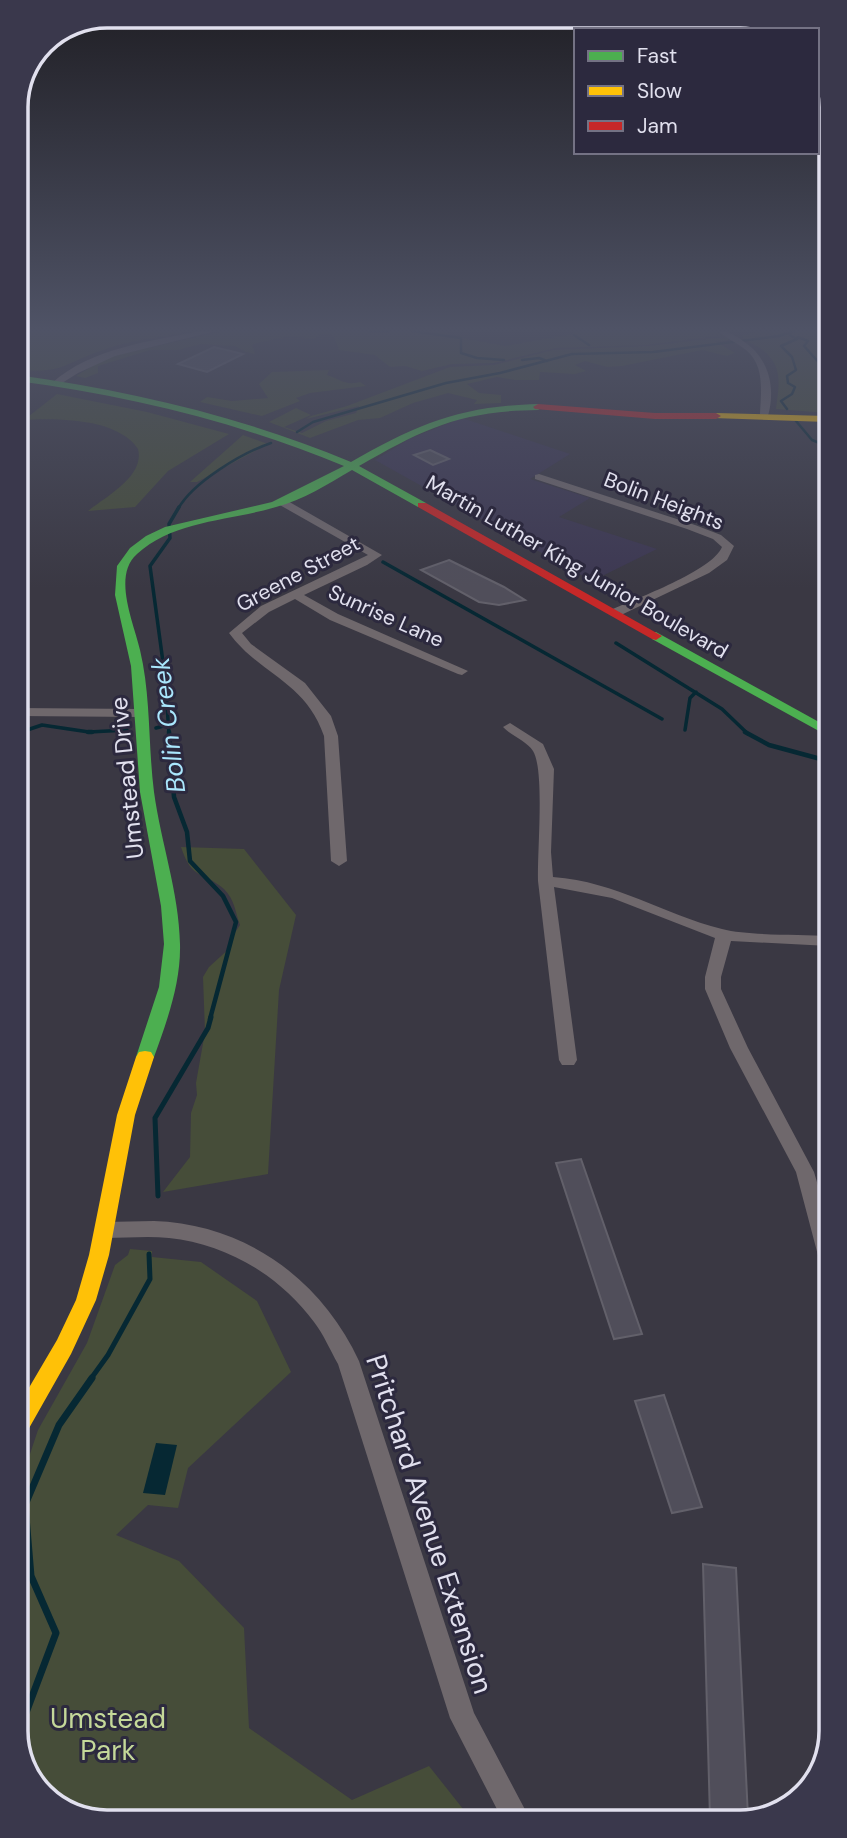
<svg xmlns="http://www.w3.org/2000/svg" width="847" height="1838" font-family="'DM Sans',sans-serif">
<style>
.built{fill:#3d3852}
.green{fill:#464d39}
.water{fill:#062833}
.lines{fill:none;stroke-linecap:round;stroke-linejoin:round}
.stream-far4{stroke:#062833;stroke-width:2.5}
.stream-far3{stroke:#062833;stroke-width:3.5}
.stream-far2{stroke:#062833;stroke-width:4.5}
.stream-far1{stroke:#062833;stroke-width:5}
.stream{stroke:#062833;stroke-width:7}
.building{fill:#504e5a;stroke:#62606a;stroke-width:2}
.street{fill:#6f686c;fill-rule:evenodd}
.fast{fill:#4caf50;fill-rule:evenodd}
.slow{fill:#ffc107;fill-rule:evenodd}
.jam{fill:#c62828;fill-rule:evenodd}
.labels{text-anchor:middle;stroke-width:6;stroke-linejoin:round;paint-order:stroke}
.far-street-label{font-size:21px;fill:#e1e0ee;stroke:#2c293e}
.street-label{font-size:24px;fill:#e1e0ee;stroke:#2c293e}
.water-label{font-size:26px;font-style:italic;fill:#aae7fd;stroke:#2c293e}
.near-street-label{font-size:28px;fill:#e1e0ee;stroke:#2c293e}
.near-park-label{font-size:28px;fill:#c4d899;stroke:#2c293e}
.rim{fill:none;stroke:#e1e0ee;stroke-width:3.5}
</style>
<rect width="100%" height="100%" fill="#3a3843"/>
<!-- built -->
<path class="built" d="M462 418 570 454 530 479 590 498 559 517 657 549 592 581 375 460 409 439Z"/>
<!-- green -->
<path class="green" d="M17 331H193C164 337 134 339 106 349 65 362 64 375 17 369Z
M224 331H448L451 336 505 346 573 334V332L579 331H715L723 335 646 345 556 348 494 363 452 364 422 371 405 366 390 367 375 355 339 350 333 335 321 334 314 339 290 336 256 343 252 345 255 354 246 352 235 346 201 344 178 350H150L98 366V373L85 378 76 376 108 357Z
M760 331H827V413L776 409C779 384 784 365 760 348 753 344 746 341 741 336Z
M726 337 729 340 715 341 735 353 727 356 702 350 622 366 607 367 585 361 575 365 586 371 575 374 540 372 539 380H515L497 377 467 384 479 393 501 395V403L474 404 477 400 448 393 413 403 380 418 358 420 310 438 269 422 296 408 311 415 284 427 302 433 326 421 356 413 359 406 306 419 311 416 347 406 450 367 494 365 553 350 648 346Z
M329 370 327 375C340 379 345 386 360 382L366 386 310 393 296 398 300 401 262 416 200 402 207 397 232 401 268 398 259 384 272 372Z
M57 394 147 412 229 434 168 471 135 507 88 511C107 496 145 476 138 449 118 418 56 418 24 420Z
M243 435 268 444 197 482H190Z
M181 847 244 849 296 915 279 990 268 1174 163 1192 190 1157 191 1113 197 1095 196 1083 205 1032 203 977 209 967 231 947 232 937 240 925C235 912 235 900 224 889 202 870 192 881 181 847Z
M130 1249 152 1251V1257L201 1262 257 1301 291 1372 188 1468 178 1508 148 1505 116 1535 179 1561 244 1628 249 1728 352 1800 429 1766 471 1819 101 1822 52 1804 21 1761 20 1484 38 1430 87 1343 115 1265 128 1255Z"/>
<!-- water -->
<path class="water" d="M156 1443 177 1445 165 1495 143 1493Z"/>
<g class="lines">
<!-- stream-far4 -->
<path class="stream-far4" d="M370 331H389
M412 331 461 338V353L477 358 504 360
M574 335 589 345
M798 337 808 341 804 346 823 367 821 370 827 377
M522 360 539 358 547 361
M787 409 781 401 792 394 795 387 788 383 787 376 796 370 792 357 781 346 797 339 790 335 791 333
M796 421 812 440 827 446
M297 432 313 422 446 383 500 373 572 354 653 352 779 336 794 331
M178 509C193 482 242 453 271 443"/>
<!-- stream-far3 -->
<path class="stream-far3" d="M383 562 662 719
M616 643 722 709 748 734
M156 728 167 725
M685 730 690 698 696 692
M18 733 42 725 89 732 127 730
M169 734 165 677 150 566 170 538 169 524 179 507"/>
<!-- stream-far2 -->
<path class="stream-far2" d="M88 732H92
M169 732 174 797 187 832 190 861 223 896 236 922 210 1019
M745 732 769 745 828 761
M18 733 21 732"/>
<!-- stream-far1 -->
<path class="stream-far1" d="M158 1196 155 1118 208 1028 211 1017
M90 1380 108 1355 150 1279 149 1254"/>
<!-- stream -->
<path class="stream" d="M21 1726 56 1633 31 1576 25 1505 59 1425 92 1378"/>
</g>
<!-- building -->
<path class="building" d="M214 347 243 354 207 372 178 364Z
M430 450 449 459 433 465 414 455Z
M449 560 504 587 525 600 499 605 479 602 421 570Z
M581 1159 642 1334 614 1339 556 1163Z
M664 1395 702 1507 672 1513 635 1401Z
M703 1564 736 1568 748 1817 710 1818Z"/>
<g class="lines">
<!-- street -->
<path class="street" d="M201 331H216L115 356 78 373 59 385 52 383C91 348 151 341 201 331Z
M718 331C728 331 735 335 743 341 769 358 776 387 768 416L760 414C761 391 765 366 746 350 737 343 726 338 718 331Z
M23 462 27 463V467L17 470V464Z
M539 474 695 525 721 535 734 546 727 560 709 573 619 616H611V610C637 598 712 571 722 547L713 539 687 529 535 479V475Z
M278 500H286L382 555 367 565 304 595 338 614 468 671 462 675 458 674 330 620 295 599 269 612 242 633 251 644 305 683 331 716 338 736 347 861 339 866 331 861 324 736C305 681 260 675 229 633L261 606 368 555 278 504Z
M18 708 140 709 147 713 140 717 18 716Z
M510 723 543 744 554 769 551 852 553 877C618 882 662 914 722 929 749 936 799 934 829 936V946L731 941 721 977V989L748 1048 814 1172 830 1226V1271L823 1269 820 1263 796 1172 730 1048 705 989V977L715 938 612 898 554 887 577 1060 574 1065H562L559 1060 538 881C537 851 545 771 533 751 527 741 511 736 503 727Z
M154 1221C245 1224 321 1279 359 1361L474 1713 530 1819H502L450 1718 338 1364C330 1350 324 1335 314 1322 280 1276 227 1244 169 1238 148 1236 126 1238 105 1238L98 1236 95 1230 98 1224 105 1222Z"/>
<!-- fast -->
<path class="fast" d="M17 375C132 391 243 417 351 462 417 424 461 406 538 404L543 407 538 410C461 411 425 428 359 466L426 503V507H418L352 470C328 484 303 500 276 507 230 521 174 520 137 554 112 576 134 623 140 650 151 696 148 745 154 792 161 843 179 892 180 944 181 983 167 1021 154 1057L151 1062H139L136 1057 159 987 164 944 161 906 140 792 131 666 115 595 117 566 130 548 146 536 165 527 272 502 344 466C238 422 130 396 17 381Z
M656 632 828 727V736L652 639V633Z"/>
<!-- slow -->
<path class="slow" d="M716 413 827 416V422L713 418V414Z
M145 1051 151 1052 154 1057 135 1115 109 1255 96 1300 71 1354 28 1430 20 1433V1403L57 1340 76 1300 89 1255 117 1115 136 1057 139 1052Z"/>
<!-- jam -->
<path class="jam" d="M538 404 655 413H716L721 416 716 419H655L535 409 533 407Z
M418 503H426L662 636 656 640 652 639 418 507Z"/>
</g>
<!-- sky -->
<linearGradient id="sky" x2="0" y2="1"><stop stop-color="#201f25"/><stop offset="0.56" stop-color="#4f5366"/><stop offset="1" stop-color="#4f5366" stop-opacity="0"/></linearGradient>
<rect width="847" height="588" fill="url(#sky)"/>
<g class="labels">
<!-- far-street labels -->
<g class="far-street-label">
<text transform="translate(664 501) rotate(21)" y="7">Bolin Heights</text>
<text transform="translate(577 567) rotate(30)" y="7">Martin Luther King Junior Boulevard</text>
<text transform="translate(298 574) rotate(-28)" y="7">Greene Street</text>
<text transform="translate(386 616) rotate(24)" y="7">Sunrise Lane</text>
</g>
<!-- street labels -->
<g class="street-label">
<text transform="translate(127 778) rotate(-96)" y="8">Umstead Drive</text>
</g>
<!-- water labels -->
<g class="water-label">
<text transform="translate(168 725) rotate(-97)" y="9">Bolin Creek</text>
</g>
<!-- near-street labels -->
<g class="near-street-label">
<text transform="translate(430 1524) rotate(72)" y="10">Pritchard Avenue Extension</text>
</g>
<!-- near-park labels -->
<g class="near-park-label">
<text x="108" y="1728">Umstead<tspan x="108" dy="32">Park</tspan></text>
</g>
</g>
<!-- crop -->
<path d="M0 0H847V1838H0ZM107 28H740A79 79 0 0 1 819 107V1731A79 79 0 0 1 740 1810H107A79 79 0 0 1 28 1731V107A79 79 0 0 1 107 28Z" fill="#3a384c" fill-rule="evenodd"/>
<path class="rim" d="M107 28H740A79 79 0 0 1 819 107V1731A79 79 0 0 1 740 1810H107A79 79 0 0 1 28 1731V107A79 79 0 0 1 107 28Z"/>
<!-- legend -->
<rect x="574" y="28" width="245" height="126" fill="#2c293e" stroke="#747284" stroke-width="2"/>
<rect x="588" y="51" width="35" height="10" fill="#4caf50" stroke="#747284" stroke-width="2"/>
<text x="637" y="63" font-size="21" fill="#e1e0ee">Fast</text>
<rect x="588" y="86" width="35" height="10" fill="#ffc107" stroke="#747284" stroke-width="2"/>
<text x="637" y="98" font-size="21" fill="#e1e0ee">Slow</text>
<rect x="588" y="121" width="35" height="10" fill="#c62828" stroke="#747284" stroke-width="2"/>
<text x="637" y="133" font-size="21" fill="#e1e0ee">Jam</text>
</svg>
